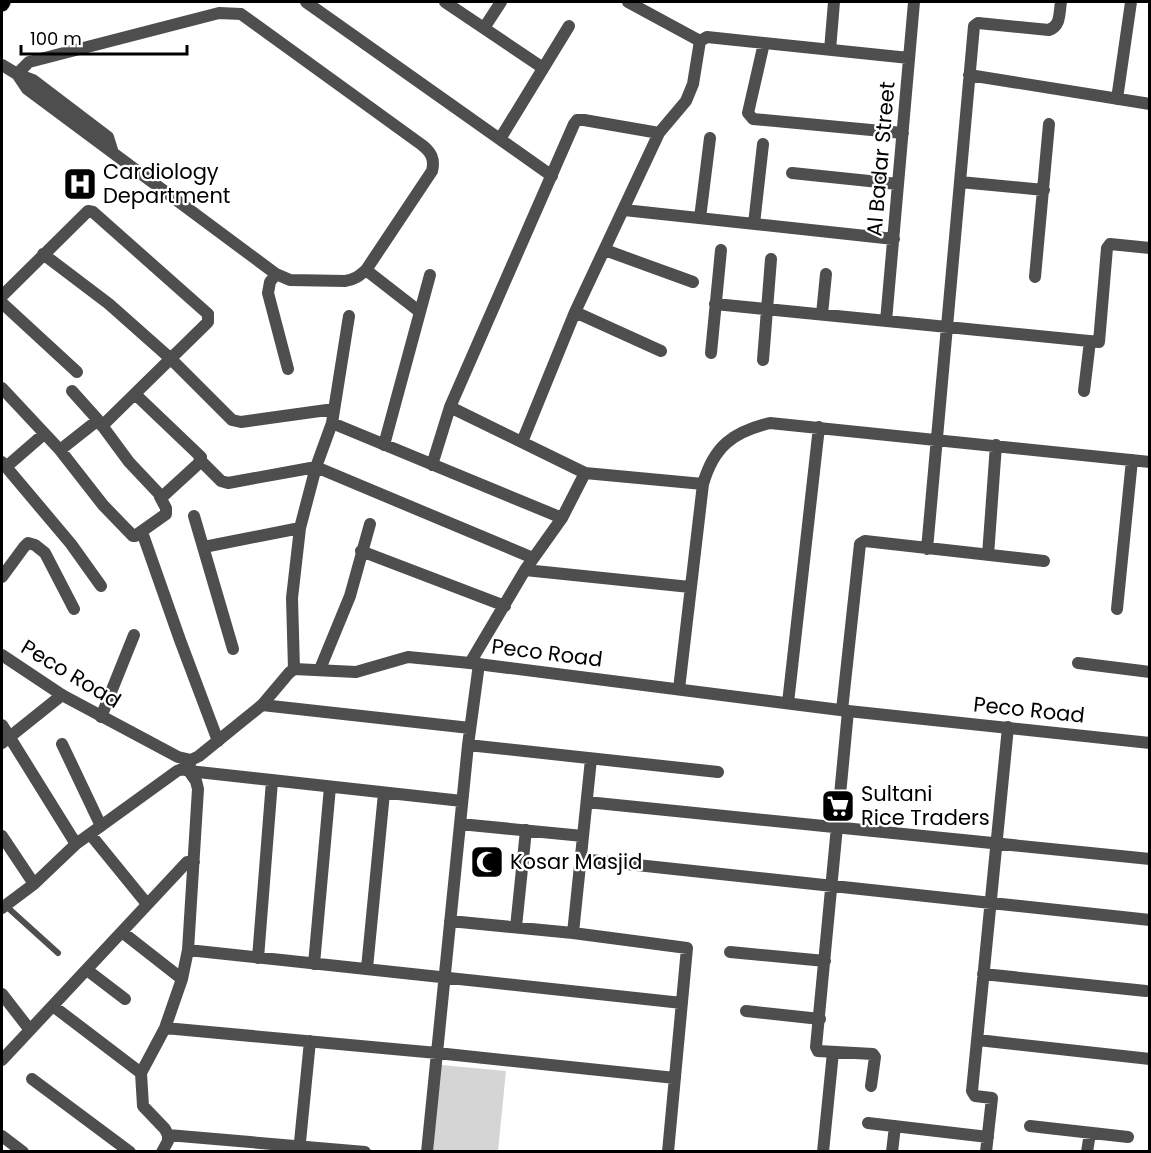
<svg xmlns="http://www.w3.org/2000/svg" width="1151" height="1153" font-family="Poppins,sans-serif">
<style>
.green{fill:#d5d5d5}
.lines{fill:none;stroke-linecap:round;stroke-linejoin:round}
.primary-casing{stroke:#dbdbdb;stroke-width:17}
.service{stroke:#4e4e4e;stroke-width:6}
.minor{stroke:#4e4e4e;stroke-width:12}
.tertiary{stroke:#4e4e4e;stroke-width:12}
.primary{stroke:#000;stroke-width:15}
.labels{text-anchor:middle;stroke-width:4.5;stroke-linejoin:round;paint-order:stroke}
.street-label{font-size:21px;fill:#000;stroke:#fff}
.poi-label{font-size:21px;fill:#000;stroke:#fff;text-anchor:start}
</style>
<rect width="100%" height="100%" fill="#fff"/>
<!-- green -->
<path class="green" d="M441 1065 506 1071 498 1151 433 1152Z"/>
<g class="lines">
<defs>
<path id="primary" d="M2 4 3 2"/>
</defs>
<!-- primary casing -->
<use href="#primary" class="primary-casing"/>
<!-- service -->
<path class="service" d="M6 906 58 953"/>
<!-- minor -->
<path class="minor" d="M306 2 552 176
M445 2 543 68
M628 2 700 41
M484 28 501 2
M700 41 707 37 909 58
M764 43 748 113 753 119 903 133
M830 50 834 2
M2 65 17 74 27 89 276 274 290 280 345 281C354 280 359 276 366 270L432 171C435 159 431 152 422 145L241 14 219 13 29 62 17 74 33 80 108 137 113 153
M969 75 1150 104
M1117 99 1131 2
M500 139 569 26
M792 173 898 184
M960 182 1044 190
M624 210 894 239
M700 218 710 138
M754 224 763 144
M605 250 693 282
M43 254 109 304 171 359 232 420 241 422 334 409
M366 270 420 312
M276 274 270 282 268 293 288 369
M1035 277 1049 124
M2 296 88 211 93 212 208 314V322L102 426
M2 303 77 372
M715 304 1099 342 1107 248 1110 244 1150 248
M575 312 661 351
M822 314 826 274
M886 321 914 2
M711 353 721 250
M763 360 771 259
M2 388 60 450 103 505 133 536H135L166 514V508L160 497
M72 391 98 420 129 462 162 497 198 464 201 457 135 394
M1084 391 1090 341
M450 407 585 473 703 484
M332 423 562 518
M522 442 575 312 659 133 686 101 693 84 700 41
M384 445 430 275
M60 450 98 420
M200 460 221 481 228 483 316 467 533 558
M2 462 71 544 101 586
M432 465 450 407 574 124 577 120H584L659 133
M6 467 44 434
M194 516 233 649
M142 532 180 640 218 741
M204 547 300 528
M927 549 974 26 978 23 1049 30C1061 26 1059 13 1061 2
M361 551 505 606
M988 555 996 445
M525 570 690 587
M2 577 24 547 28 543 35 545 45 553 74 609
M1117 609 1132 460
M470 663 525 570 562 518 585 473
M1078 663 1150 672
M294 669 292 598 300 528 316 467 332 423 349 316
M320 669 350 596 370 524
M679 689 703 484C714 446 733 432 770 423L1150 462
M788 703 819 427
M262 705 470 728
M842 710 860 544 865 541 1044 561
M848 711 816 1047 818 1051 873 1054 875 1057 871 1086
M101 717 134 635
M2 725 76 844
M2 743 62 695
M62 744 101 826
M468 745 718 772
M189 771 462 801
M587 802 1150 859
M460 824 583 836
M90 834 147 904
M2 836 34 884
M581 859 1150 920
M2 908 34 884 76 844 177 771 182 769 189 771 190 766
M450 921 573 933 687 948 668 1152
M516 927 526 830
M122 932 182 979
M573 933 591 759
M188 950 682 1003
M730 952 825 961
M258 958 272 781
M314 964 330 787
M367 968 384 793
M87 970 125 999
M983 974 1146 991
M2 994 30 1030
M53 1006 141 1073
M746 1011 820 1019
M165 1028 437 1053 675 1078
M978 1040 1150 1059
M2 1060 187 862H194
M32 1079 130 1152
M868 1123 988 1137
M1030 1126 1128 1137
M168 1135 165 1129 143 1106 141 1073 165 1028 182 979 188 950 198 789 196 781 189 771
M2 1136 23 1152
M162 1152 168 1141V1135L365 1152
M299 1152 310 1041
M427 1152 468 745 479 664
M823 1152 833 1052
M892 1152 895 1126
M986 1152 992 1098 975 1096 972 1091 1008 727
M1087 1152 1090 1133"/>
<!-- tertiary -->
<path class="tertiary" d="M2 655 62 695 178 757 191 760 199 756 262 705 289 673 294 669 356 672 408 657 470 663 848 711 1150 743"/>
<!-- primary -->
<use href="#primary" class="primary"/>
</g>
<!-- icons -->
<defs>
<symbol id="hospital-square" viewBox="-11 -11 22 22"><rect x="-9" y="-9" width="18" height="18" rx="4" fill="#000" stroke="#fff"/><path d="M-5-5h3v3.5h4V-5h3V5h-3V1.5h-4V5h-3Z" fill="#fff"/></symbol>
<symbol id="supermarket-square" viewBox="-11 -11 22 22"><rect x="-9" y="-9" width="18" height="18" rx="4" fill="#000" stroke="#fff"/><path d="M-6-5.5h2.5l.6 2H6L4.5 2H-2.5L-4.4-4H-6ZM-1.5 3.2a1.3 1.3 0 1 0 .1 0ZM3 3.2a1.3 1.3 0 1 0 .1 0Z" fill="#fff"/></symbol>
<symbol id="mosque-square" viewBox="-11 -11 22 22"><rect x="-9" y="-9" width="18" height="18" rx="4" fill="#000" stroke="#fff"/><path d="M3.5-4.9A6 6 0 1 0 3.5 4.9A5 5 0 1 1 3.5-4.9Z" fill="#fff"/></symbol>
</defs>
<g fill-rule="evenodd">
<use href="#hospital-square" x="61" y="165" width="38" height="38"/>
<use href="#supermarket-square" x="819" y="787" width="38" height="38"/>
<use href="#mosque-square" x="468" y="843" width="38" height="38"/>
</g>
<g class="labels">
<!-- street labels -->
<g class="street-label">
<text transform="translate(881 159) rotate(-85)" y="7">Al Badar Street</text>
<text transform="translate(547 653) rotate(7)" y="7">Peco Road</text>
<text transform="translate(71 674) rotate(31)" y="7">Peco Road</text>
<text transform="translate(1029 710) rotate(6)" y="7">Peco Road</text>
</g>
<!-- poi labels -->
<g class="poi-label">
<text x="103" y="179">Cardiology<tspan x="103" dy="24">Department</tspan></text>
<text x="861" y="801">Sultani<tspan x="861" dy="24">Rice Traders</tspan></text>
<text x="510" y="869">Kosar Masjid</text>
</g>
</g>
<!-- border -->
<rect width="1151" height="1153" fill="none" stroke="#000000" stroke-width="6"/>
<!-- scale -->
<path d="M21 45v9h166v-9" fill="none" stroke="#000000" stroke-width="3"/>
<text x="30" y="45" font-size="18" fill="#000000" stroke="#ffffff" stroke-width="4.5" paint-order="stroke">100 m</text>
</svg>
